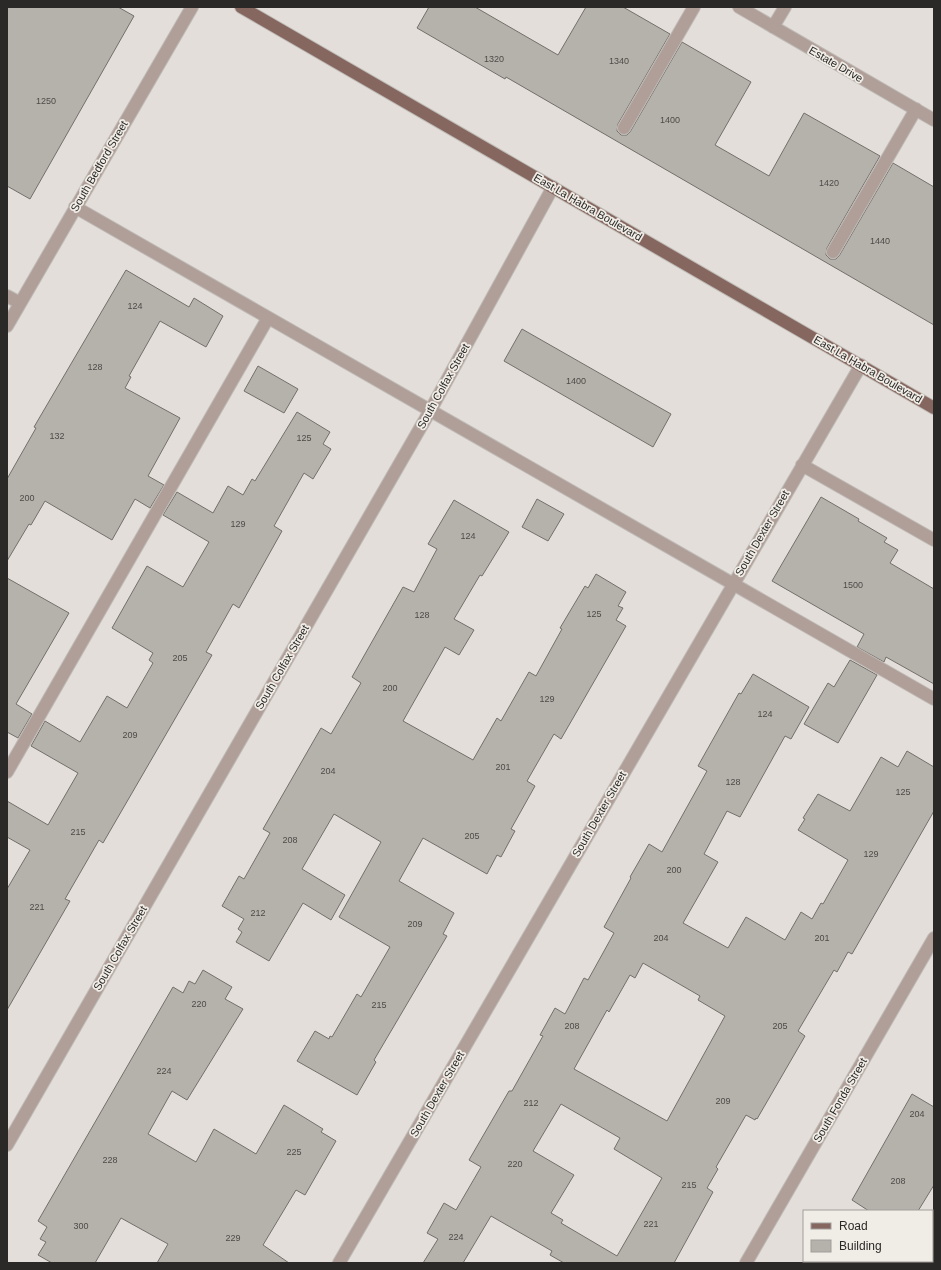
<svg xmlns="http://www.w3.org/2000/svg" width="941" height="1270" font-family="Helvetica,sans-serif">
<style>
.building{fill:#b5b1ab;stroke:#736f6a;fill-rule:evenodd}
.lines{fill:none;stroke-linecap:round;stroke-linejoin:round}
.minor-casing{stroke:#bebab5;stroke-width:14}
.major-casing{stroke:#bebab5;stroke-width:14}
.minor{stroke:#b09e99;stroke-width:12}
.major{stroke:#866760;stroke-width:12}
.labels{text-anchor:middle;stroke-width:3.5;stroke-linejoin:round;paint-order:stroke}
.number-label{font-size:9px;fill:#4e4b48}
.street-label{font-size:11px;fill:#2b2927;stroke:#f0ece6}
</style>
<rect width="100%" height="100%" fill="#e3ded9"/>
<!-- building -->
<path class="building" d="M7 7H118L134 16 30 199 7 186Z
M429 7H475L558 55 586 7H623L670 34 618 124 617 131 621 135H627L630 132 682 42 751 82 715 145 769 176 804 113 880 156 827 248 826 255 830 259H836L839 256 893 163 934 187V325L506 77 505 79 417 28Z
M126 270 189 307 194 298 223 316 206 347 160 321 129 376 131 377 125 388 180 418 148 476 164 485 150 508 135 499 112 540 45 501 31 525 29 524 7 561V479L36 428 34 427Z
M522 329 671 414 653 447 504 361Z
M258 366 298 389 284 413 244 391Z
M297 412 330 432 323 444 331 449 313 479 304 473 274 526 282 531 239 608 233 604 206 652 212 655 103 843 99 840 65 899 70 901 7 1010V889L30 850 7 837V801L48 825 78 773 31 746 45 721 80 742 107 696 127 708 153 663 149 660 153 653 112 628 147 566 183 587 209 542 163 515 177 492 213 513 228 486 243 495 252 479 255 481Z
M821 497 859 519 858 521 887 538 884 542 898 550 890 563 934 589V684L886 657 884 662 857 647 864 634 772 581Z
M537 499 564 514 548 541 522 527Z
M454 500 509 532 482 576 480 575 454 619 474 630 459 655 445 647 403 721 473 760 497 718 501 721 529 672 536 676 562 629 560 628 585 586 588 588 596 574 626 592 618 606 623 608 616 620 626 626 561 739 554 734 527 781 535 786 511 829 515 831 501 857 497 855 487 874 423 838 399 881 454 913 443 934 447 936 374 1060 376 1062 357 1095 297 1061 315 1031 329 1039 330 1036 332 1037 357 994 361 997 390 947 339 917 381 842 334 814 302 869 345 895 331 920 303 903 269 961 236 942 242 932 238 929 244 919 222 906 239 876 244 879 270 833 263 829 321 728 331 734 361 683 352 677 403 587 414 592 437 549 428 544Z
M7 578 69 613 16 704 32 714 18 738 7 732Z
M850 660 877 675 838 743 804 724 828 683 834 687Z
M753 674 809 707 791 739 785 736 740 817 727 811 704 854 718 862 683 923 728 948 746 917 785 940 801 912 812 919 821 903 823 904 848 860 798 830 805 819 803 818 818 794 850 811 881 757 898 767 907 751 934 767V811L852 954 848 952 837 972 834 970 798 1031 805 1036 757 1119 756 1118 755 1120 746 1115 716 1167 718 1169 707 1188 713 1192 674 1263H564L550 1255 552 1251 491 1216 463 1263H423L438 1239 427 1233 444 1203 456 1210 481 1167 469 1160 509 1091H512L543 1036 540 1035 555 1008 565 1014 584 978 588 980 614 933 604 927 631 878 630 877 649 844 662 852 707 771 698 766 739 693 741 694ZM643 963 700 996 698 1000 725 1016 667 1121 574 1069 607 1010 609 1012 630 975 635 978ZM561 1104 620 1138 614 1149 662 1178 617 1256 561 1223 563 1220 551 1213 574 1175 533 1151Z
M203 970 232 987 225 999 243 1009 187 1100 172 1091 148 1134 196 1162 214 1129 256 1154 284 1105 323 1129 321 1132 336 1141 305 1195 296 1190 263 1245 289 1263H157L168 1244 121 1218 95 1263H52L38 1255 46 1242 40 1239 47 1227 38 1221 173 987 183 993 189 981 195 984Z
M912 1094 934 1107V1185L918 1211H869L852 1200Z"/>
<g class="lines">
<defs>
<path id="minor" d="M739 7 934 120
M773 27 785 7
M624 128 694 7
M75 207 934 699
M833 252 916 109
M7 296 20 303
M7 326 192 7
M802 465 934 540
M7 772 268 318
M7 1145 430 411 553 187
M339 1263 861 365
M746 1263 934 938"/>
<path id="major" d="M241 7 934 408"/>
</defs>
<!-- minor casing -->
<use href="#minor" class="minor-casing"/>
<!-- major casing -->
<use href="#major" class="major-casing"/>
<!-- minor -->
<use href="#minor" class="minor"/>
<!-- major -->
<use href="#major" class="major"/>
</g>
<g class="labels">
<!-- number labels -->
<g class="number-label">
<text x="494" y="62">1320</text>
<text x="619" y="64">1340</text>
<text x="46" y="104">1250</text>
<text x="670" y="123">1400</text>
<text x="829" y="186">1420</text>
<text x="880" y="244">1440</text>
<text x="135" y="309">124</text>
<text x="95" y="370">128</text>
<text x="576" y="384">1400</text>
<text x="57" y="439">132</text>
<text x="304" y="441">125</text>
<text x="27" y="501">200</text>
<text x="238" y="527">129</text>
<text x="468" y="539">124</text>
<text x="853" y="588">1500</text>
<text x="594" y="617">125</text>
<text x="422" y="618">128</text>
<text x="180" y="661">205</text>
<text x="390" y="691">200</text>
<text x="547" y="702">129</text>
<text x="765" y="717">124</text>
<text x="130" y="738">209</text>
<text x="503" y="770">201</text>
<text x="328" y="774">204</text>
<text x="733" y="785">128</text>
<text x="903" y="795">125</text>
<text x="78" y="835">215</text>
<text x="472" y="839">205</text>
<text x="290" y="843">208</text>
<text x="871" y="857">129</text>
<text x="674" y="873">200</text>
<text x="37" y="910">221</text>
<text x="258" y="916">212</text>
<text x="415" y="927">209</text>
<text x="661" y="941">204</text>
<text x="822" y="941">201</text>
<text x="199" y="1007">220</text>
<text x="379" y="1008">215</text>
<text x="572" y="1029">208</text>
<text x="780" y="1029">205</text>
<text x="164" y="1074">224</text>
<text x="723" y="1104">209</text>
<text x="531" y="1106">212</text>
<text x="917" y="1117">204</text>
<text x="294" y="1155">225</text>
<text x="110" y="1163">228</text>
<text x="515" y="1167">220</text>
<text x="898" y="1184">208</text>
<text x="689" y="1188">215</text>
<text x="651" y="1227">221</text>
<text x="81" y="1229">300</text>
<text x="456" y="1240">224</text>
<text x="233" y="1241">229</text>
</g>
<!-- street labels -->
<g class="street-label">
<text transform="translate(836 64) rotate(30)" y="4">Estate Drive</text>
<text transform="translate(99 166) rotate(-60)" y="4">South Bedford Street</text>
<text transform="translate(588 207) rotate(30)" y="4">East La Habra Boulevard</text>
<text transform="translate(868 369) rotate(30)" y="4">East La Habra Boulevard</text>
<text transform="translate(443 386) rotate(-61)" y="4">South Colfax Street</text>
<text transform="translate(762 533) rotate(-60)" y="4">South Dexter Street</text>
<text transform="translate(282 667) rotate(-60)" y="4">South Colfax Street</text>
<text transform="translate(599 814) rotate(-60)" y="4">South Dexter Street</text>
<text transform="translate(120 948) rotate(-60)" y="4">South Colfax Street</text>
<text transform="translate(437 1094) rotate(-60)" y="4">South Dexter Street</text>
<text transform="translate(840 1100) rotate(-60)" y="4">South Fonda Street</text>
</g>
</g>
<!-- border -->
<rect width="941" height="1270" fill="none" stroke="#2b2927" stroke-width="16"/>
<!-- legend -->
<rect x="803" y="1210" width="130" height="52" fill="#f0ece6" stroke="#a19e9a"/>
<rect x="811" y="1223" width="20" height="6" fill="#866760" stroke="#a19e9a"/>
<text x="839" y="1230" font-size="12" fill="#2b2927">Road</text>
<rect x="811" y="1240" width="20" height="12" fill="#b5b1ab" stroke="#a19e9a"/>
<text x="839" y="1250" font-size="12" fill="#2b2927">Building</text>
</svg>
